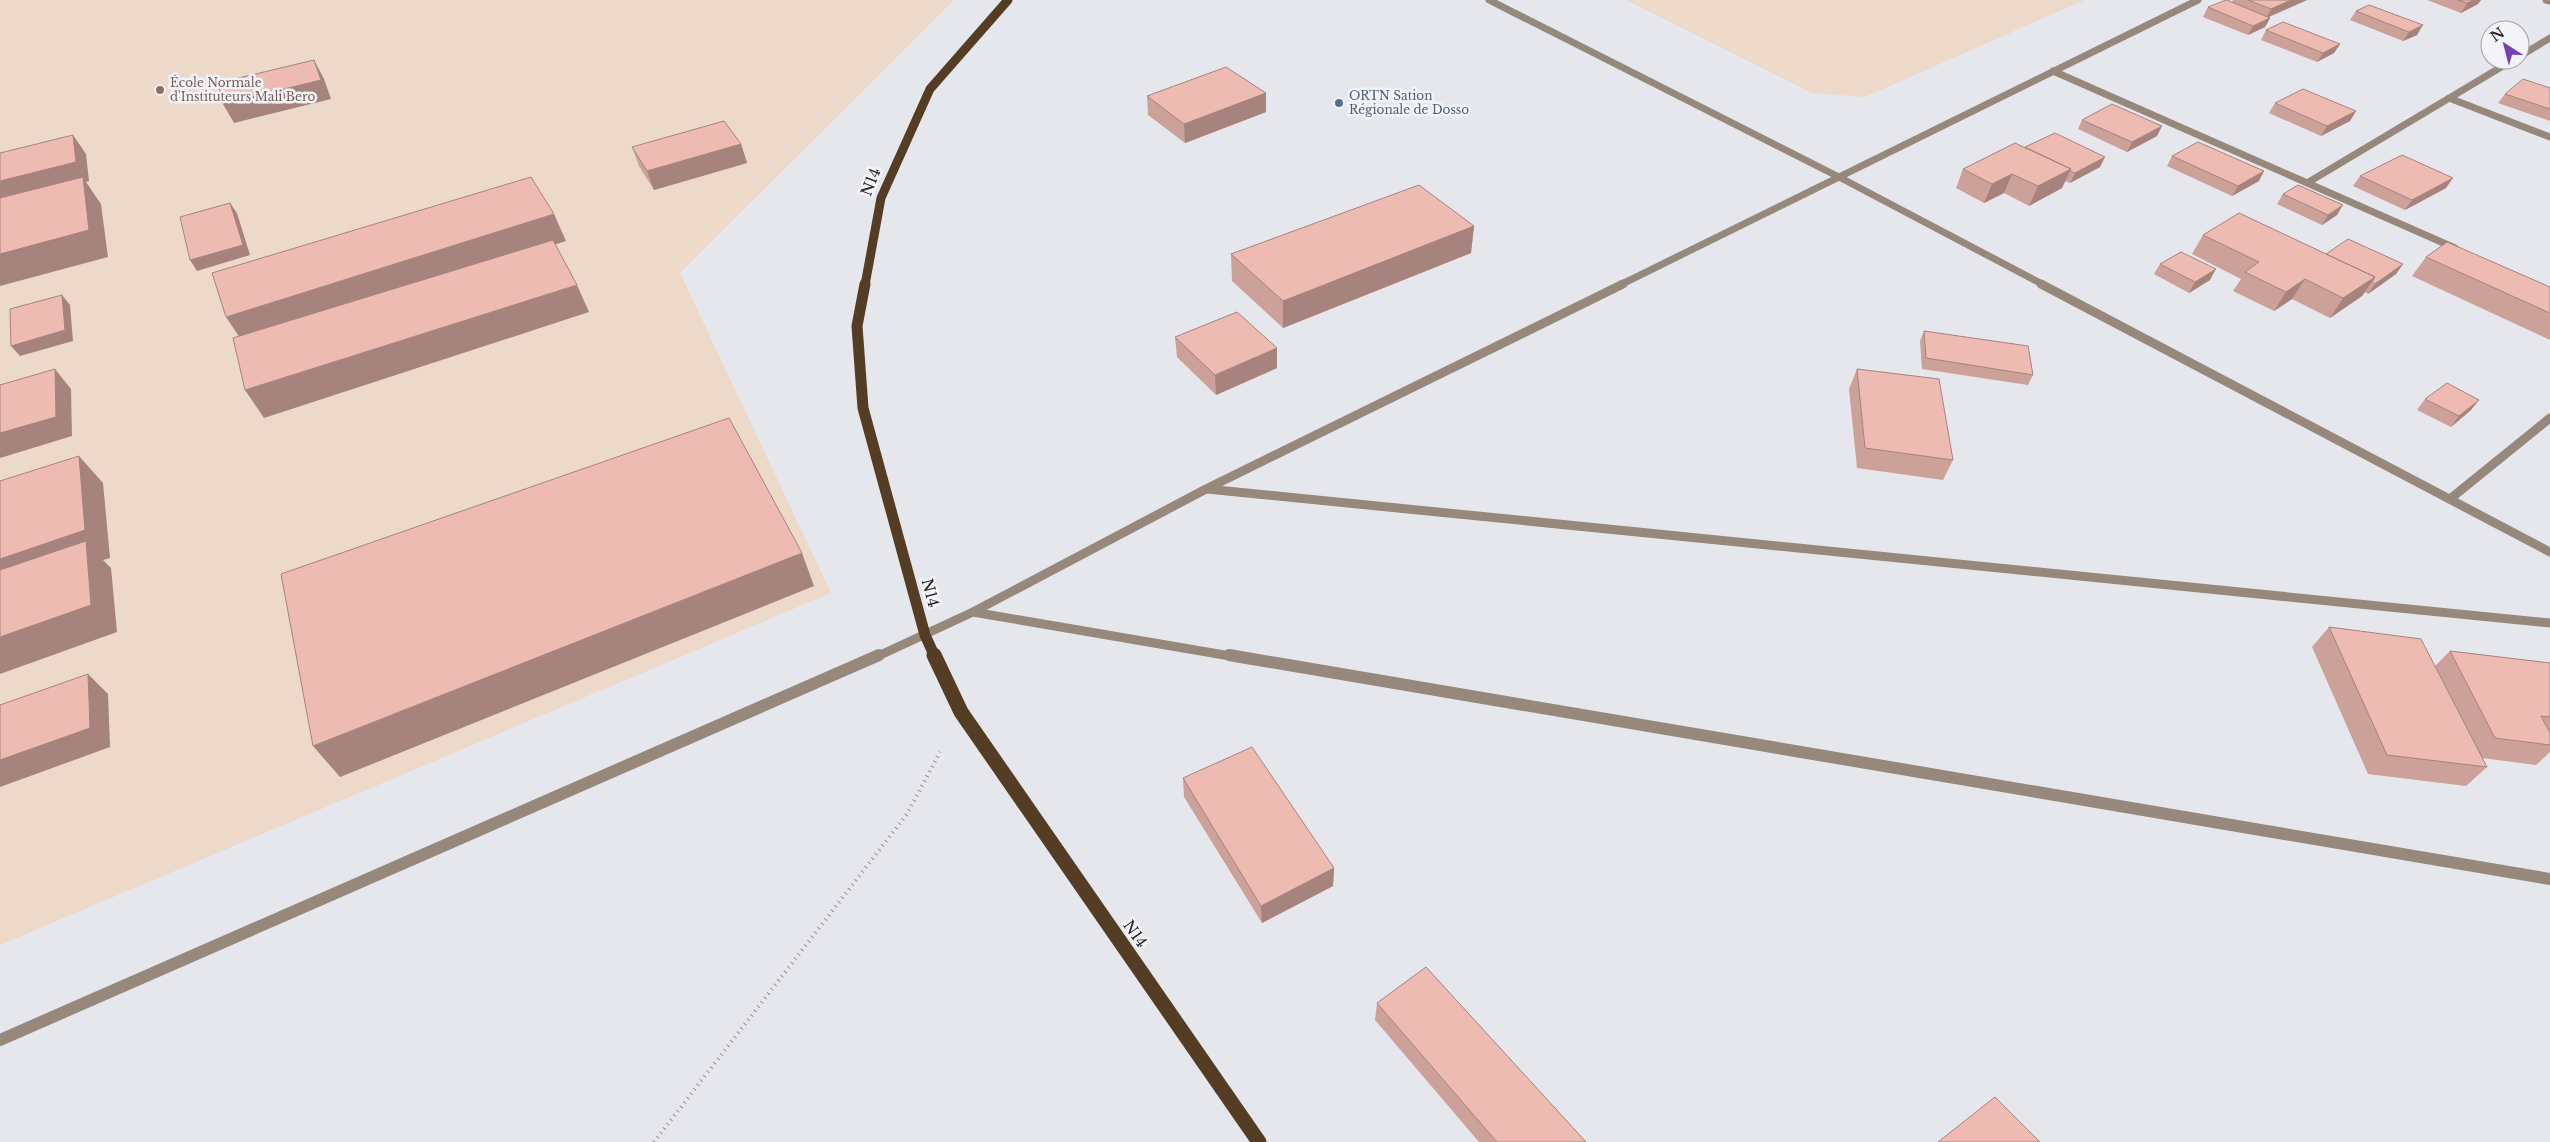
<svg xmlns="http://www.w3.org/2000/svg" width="2550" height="1142" font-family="'Libre Baskerville',serif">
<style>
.education{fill:#ecd9c9}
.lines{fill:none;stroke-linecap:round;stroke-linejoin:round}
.path{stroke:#929297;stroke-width:4;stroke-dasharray:1 4.5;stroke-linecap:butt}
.minor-far2{stroke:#96887a;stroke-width:7}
.minor-far1{stroke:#96887a;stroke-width:9}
.minor{stroke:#96887a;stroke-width:12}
.primary-far2{stroke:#543d24;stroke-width:9}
.primary-far1{stroke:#543d24;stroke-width:11}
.primary{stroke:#543d24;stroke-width:15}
.wall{fill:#cca199}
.shaded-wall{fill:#a6837d}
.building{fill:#edbbb2;stroke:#a6837d}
.education-dot{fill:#8d6e63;stroke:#f3f3fa;stroke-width:2}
.service-dot{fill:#5c6f8a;stroke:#f3f3fa;stroke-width:2}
.labels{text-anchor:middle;stroke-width:5;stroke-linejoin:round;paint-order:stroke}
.far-education-label{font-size:12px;fill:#785e54;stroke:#f3f3fa;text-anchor:start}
.far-service-label{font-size:12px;fill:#4e5e75;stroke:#f3f3fa;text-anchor:start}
.street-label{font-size:15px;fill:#242426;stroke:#f3f3fa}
</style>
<rect width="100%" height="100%" fill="#e6e6ed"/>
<!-- education -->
<path class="education" d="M0 0H954L680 273 831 593 0 945Z
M1626 0H2084L1865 97 1812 93Z"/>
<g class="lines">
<!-- path -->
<path class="path" d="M654 1142 907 814 940 752"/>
<!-- minor-far2 -->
<path class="minor-far2" d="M1489 0 1839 177 2044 285
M2546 0 2550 1
M2520 56 2550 38
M2053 71 2455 248
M2449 98 2550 137
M2307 183 2513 60
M1620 285 2198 0"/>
<!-- minor-far1 -->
<path class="minor-far1" d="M2041 284 2550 552
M1207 489 2550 623
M2450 499 2550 418
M973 612 1236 657
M876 657 973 612 1206 489 1623 284"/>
<!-- minor -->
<path class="minor" d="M1229 655 2550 879
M0 1040 879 655"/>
<!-- primary-far2 -->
<path class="primary-far2" d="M865 285 881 198 930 89 1008 0"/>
<!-- primary-far1 -->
<path class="primary-far1" d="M865 284 857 326 863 408 925 635 935 657"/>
<!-- primary -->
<path class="primary" d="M934 655 961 712 1259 1142"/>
</g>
<!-- wall -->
<path class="wall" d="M2233 0H2307L2269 17 2270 18 2265 27 2248 35 2203 17 2208 7 2232 2Z
M2427 0H2481L2478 4 2461 13Z
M2356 11 2417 35 2403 41 2350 20Z
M2266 30 2340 44 2334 53 2317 62 2261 40Z
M2550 88V121L2498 103 2505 94Z
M1266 93V112L1185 143 1148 115 1147 96Z
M2275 103 2356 111 2350 121 2321 136 2269 113Z
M2082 120 2157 136 2127 152 2078 129Z
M741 144 747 163 654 190 639 166 632 147Z
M2025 147 2100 167 2070 183 2065 181 2062 188 2029 206 2004 193 1984 203 1956 188 1963 169Z
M2172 156 2259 181 2232 196 2167 166Z
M2360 176 2446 188 2405 210 2353 186Z
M2283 194 2337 215 2322 225 2277 204Z
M1474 226 1471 253 1283 328 1232 281 1231 254Z
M2203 235 2326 254 2403 264 2396 274 2368 294 2365 292 2362 296 2330 318 2292 299 2274 311 2233 291 2241 279 2192 254Z
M2426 257 2550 287V340L2412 276Z
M2160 264 2210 280 2189 293 2154 274Z
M1924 331 2033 375 2028 385 1922 369 1920 341Z
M1175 337 1277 348V368L1216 395 1177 357Z
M1857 369 1953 460 1943 480 1857 468 1849 389Z
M2425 399 2471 410 2451 427 2417 410Z
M2329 627 2435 666 2450 651 2550 663V752L2536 765 2482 758 2487 767 2466 786 2368 774 2312 647Z
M1183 778 1334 868 1333 886 1262 923 1184 797Z
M1377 1003 1586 1142H1479L1375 1020Z"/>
<!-- shaded-wall -->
<path class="shaded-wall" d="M2291 0H2307L2266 18 2271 9Z
M2474 0H2481L2478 4 2461 13 2467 3Z
M2270 18 2265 27 2248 35 2253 26Z
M2423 25 2417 35 2403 41 2409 32Z
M2340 44 2334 53 2317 62 2323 53Z
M314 60 324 79 331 99 234 123 223 104Z
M1266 93V112L1185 143 1184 124Z
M2356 111 2350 121 2321 136 2327 126Z
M2162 126 2157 136 2127 152 2132 142Z
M73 135 86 154 89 181 86 182 101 204 108 257 0 286V181Z
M741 144 747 163 654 190 647 171Z
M2105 157 2100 167 2070 183 2075 173Z
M2071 169 2062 188 2029 206 2038 186Z
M2264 171 2259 181 2232 196 2238 186Z
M2012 174 2004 193 1984 203 1992 184Z
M2453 178 2446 188 2405 210 2412 200Z
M230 203 237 213 250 255 197 271 190 260Z
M2343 205 2337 215 2322 225 2328 215Z
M554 214 566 241 244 344 226 317Z
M1474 226 1471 253 1283 328V301Z
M2403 264 2396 274 2368 294 2375 284Z
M2216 269 2210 280 2189 293 2195 282Z
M2375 277 2362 296 2330 318 2343 298Z
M2305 279 2292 299 2274 311 2286 292Z
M577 285 589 312 264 418 245 390Z
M62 295 70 305 73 341 20 356 11 346Z
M1277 348V368L1216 395 1215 375Z
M55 369 71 389 72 436 0 458V433Z
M2479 400 2471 410 2451 427 2459 416Z
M79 456 103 483 110 558 103 560 111 568 117 632 0 674V559Z
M802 553 814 586 340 777 313 746Z
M88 674 108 694 110 747 0 787V760Z
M1334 868 1333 886 1262 923 1261 906Z"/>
<!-- building -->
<path class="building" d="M2226 0H2227L2270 18 2253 26 2208 7Z
M2248 0H2291L2271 9Z
M2458 0H2474L2467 3Z
M2369 5 2423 25 2409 32 2356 11Z
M2283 22 2340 44 2323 53 2266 30Z
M314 60 321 80 223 104 218 83Z
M1226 67 1266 93 1184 124 1147 96Z
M2523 79 2550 88V109L2505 94Z
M2303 89 2356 111 2327 126 2275 103Z
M2112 104 2162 126 2132 142 2082 120Z
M724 121 741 144 647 171 632 147Z
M2055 133 2105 157 2075 173 2070 171 2071 169 2025 147Z
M73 135 76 162 0 181V153Z
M2198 142 2264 171 2238 186 2172 156Z
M2015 143 2071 169 2038 186 2012 174 1992 184 1963 169Z
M2402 155 2453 178 2412 200 2360 176Z
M83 177 89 230 0 254V198Z
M531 177 554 214 226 317 212 273Z
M1419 185 1474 226 1283 301 1231 254Z
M2298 185 2343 205 2328 215 2283 194Z
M230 203 243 245 190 260 180 217Z
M2239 213 2375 277 2343 298 2305 279 2286 292 2245 272 2259 262 2203 235Z
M2348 239 2403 264 2375 284 2372 282 2375 277 2326 254Z
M553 240 577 285 245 390 233 338Z
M2447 242 2550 287V313L2426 257Z
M2181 252 2216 269 2195 282 2160 264Z
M62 295 65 330 11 346 10 309Z
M1237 312 1277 348 1215 375 1175 337Z
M1924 331 2028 346 2033 375 1926 358Z
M55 369 56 417 0 433V385Z
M1857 369 1939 379 1953 460 1865 448Z
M2447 383 2479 400 2459 416 2425 399Z
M729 418 802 553 313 746 281 574Z
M79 456 85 530 0 559V481Z
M86 541 91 605 0 637V570Z
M2329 627 2421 639 2487 767 2387 755Z
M2450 651 2550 663V717L2541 716 2550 733V745L2495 738Z
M88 674 90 728 0 760V705Z
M1252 747 1334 868 1261 906 1183 778Z
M1426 967 1586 1142H1497L1377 1003Z
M1995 1097 2040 1142H1938Z"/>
<!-- markers -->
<circle class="education-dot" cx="160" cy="90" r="5"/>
<circle class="service-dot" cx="1339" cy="103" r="5"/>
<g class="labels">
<!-- far-education labels -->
<g class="far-education-label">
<text x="170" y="87">École Normale<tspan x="170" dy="14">d'Instituteurs Mali Bero</tspan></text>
</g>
<!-- far-service labels -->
<g class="far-service-label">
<text x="1349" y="100">ORTN Sation<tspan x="1349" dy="14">Régionale de Dosso</tspan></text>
</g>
<!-- street labels -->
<g class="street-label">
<text transform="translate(871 182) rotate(-69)" y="5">N14</text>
<text transform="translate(930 593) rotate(75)" y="5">N14</text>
<text transform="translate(1135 934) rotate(55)" y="5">N14</text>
</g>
</g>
<!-- north arrow -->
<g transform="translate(2505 45) rotate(324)"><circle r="24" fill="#f3f3fa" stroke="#a0a0a5"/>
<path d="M0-4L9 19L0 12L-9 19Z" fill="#783eb4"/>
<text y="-8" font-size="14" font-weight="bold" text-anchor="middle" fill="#242426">N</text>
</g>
</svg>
